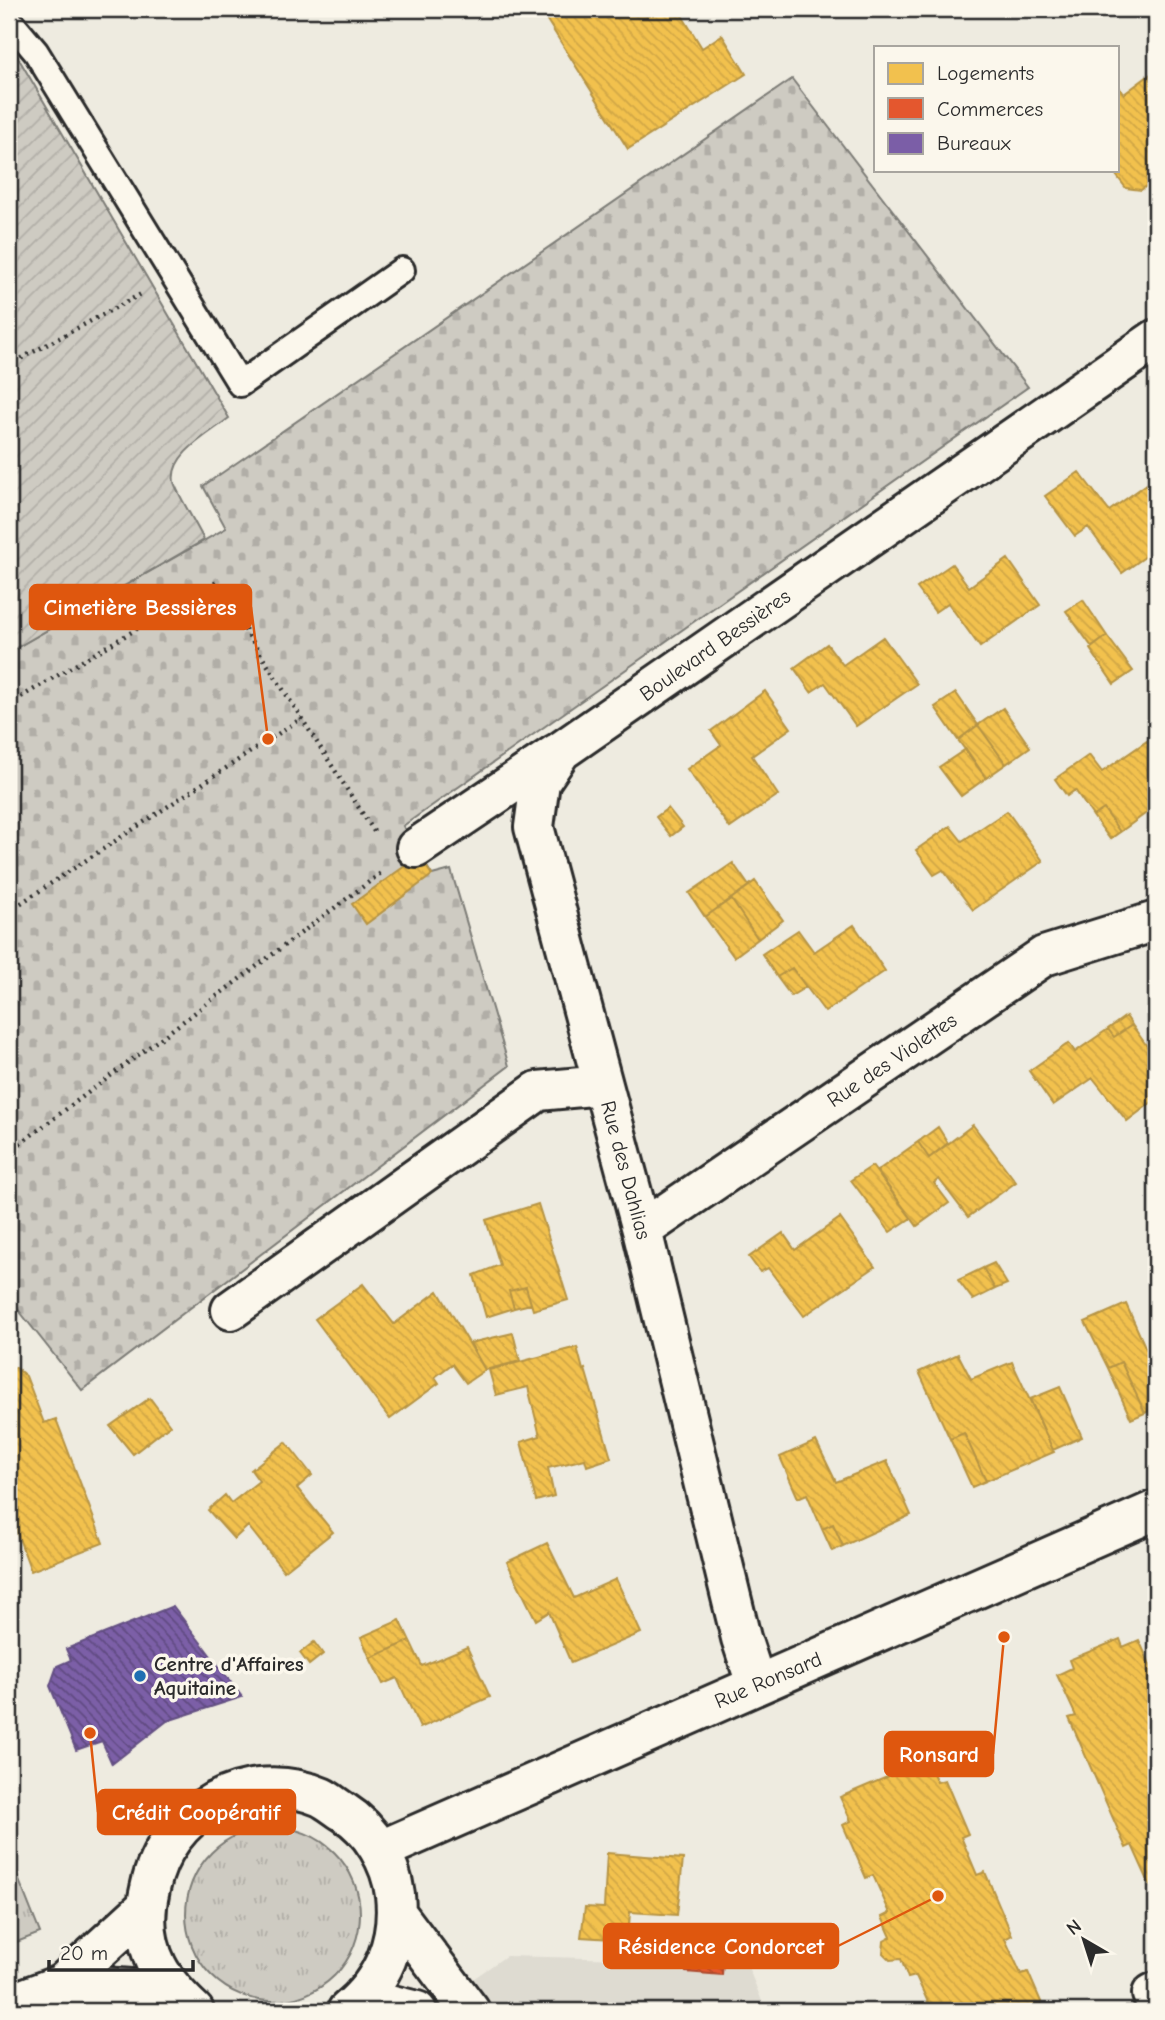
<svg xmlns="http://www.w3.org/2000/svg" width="1165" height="2020" font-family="'Comic Neue',sans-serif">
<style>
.built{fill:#dedbd1}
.grass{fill:url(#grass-tufts);stroke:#7c7b76;stroke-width:2}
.cemetery{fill:url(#cemetery-stones);stroke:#7c7b76;stroke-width:2}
.garden{fill:url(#garden-furrows);stroke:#7c7b76;stroke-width:2}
.homes{fill:url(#homes-back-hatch);stroke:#b69444;stroke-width:2}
.shops{fill:url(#shops-back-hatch);stroke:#ac4a2d;stroke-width:2}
.offices{fill:url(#offices-back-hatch);stroke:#634f82;stroke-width:2}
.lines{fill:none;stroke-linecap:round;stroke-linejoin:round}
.lane-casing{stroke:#2b2b2b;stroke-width:30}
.street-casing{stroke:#2b2b2b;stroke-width:44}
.path{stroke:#2b2b2b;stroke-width:4.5;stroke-dasharray:2 5;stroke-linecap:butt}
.lane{stroke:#fbf7ec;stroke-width:24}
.street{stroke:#fbf7ec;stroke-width:38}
.poi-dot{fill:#1f6fb2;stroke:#fbf7ec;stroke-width:2.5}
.labels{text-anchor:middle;stroke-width:7;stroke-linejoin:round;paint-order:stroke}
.street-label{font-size:21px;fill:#2b2b2b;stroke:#fbf7ec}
.poi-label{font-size:21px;font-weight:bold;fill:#2b2b2b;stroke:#fbf7ec;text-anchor:start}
.leader{fill:none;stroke:#df570e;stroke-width:2.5}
.callout-dot{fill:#df570e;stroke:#fbf7ec;stroke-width:2.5}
.callout{fill:#df570e;stroke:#df570e;stroke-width:2.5}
.callout-label{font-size:23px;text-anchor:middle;font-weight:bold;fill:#fff}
</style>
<defs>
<pattern id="grass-tufts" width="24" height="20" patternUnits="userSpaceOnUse" patternTransform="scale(1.75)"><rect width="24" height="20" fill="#cecbc2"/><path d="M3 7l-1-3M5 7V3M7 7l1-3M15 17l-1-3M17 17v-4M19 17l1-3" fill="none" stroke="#b1aea7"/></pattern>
<pattern id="cemetery-stones" width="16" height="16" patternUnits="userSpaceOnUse" patternTransform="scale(1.75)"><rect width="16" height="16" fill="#cecbc2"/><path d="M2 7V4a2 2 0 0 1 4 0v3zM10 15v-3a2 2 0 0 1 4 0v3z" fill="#b1aea7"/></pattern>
<pattern id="garden-furrows" width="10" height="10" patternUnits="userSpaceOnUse" patternTransform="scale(1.75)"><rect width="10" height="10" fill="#cecbc2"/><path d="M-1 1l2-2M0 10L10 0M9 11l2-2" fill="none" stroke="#b1aea7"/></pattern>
<pattern id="homes-back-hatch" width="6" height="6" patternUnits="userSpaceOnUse" patternTransform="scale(1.75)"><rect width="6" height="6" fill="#f2c14e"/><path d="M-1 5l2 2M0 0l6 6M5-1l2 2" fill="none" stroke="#d0a644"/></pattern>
<pattern id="shops-back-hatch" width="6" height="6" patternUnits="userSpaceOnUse" patternTransform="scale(1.75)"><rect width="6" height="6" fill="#e4572e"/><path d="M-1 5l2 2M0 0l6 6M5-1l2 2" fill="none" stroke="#b94827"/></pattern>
<pattern id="offices-back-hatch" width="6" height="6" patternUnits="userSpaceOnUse" patternTransform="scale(1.75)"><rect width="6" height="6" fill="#7b5ea7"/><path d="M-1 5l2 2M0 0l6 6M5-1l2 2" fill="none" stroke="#604a80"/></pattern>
</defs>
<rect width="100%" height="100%" fill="#eeebe0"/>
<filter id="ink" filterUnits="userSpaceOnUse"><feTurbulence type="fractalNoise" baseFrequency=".0143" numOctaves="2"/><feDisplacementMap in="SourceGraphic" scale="14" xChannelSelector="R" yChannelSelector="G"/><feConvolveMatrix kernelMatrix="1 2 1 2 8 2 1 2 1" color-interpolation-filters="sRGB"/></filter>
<g filter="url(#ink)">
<!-- built -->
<path class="built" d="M506 1956 746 1962 766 2011H427Z"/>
<!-- grass -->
<path class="grass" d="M186 1914a87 87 0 1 1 174 0a87 87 0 1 1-174 0Z
M9 1855 40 1933 9 1945Z"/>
<!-- cemetery -->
<path class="cemetery" d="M792 79 1028 387 403 826 432 875 451 870 509 1066 82 1390 9 1298V652L226 528 203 486Z"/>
<!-- garden -->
<path class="garden" d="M16 54 229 418C211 433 169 454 174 482 177 493 198 527 204 540L9 652V58Z"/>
<!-- homes -->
<path class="homes" d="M540 9H678L702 48 722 35 746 74 628 149Z
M1156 70V159L1151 163 1154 167 1152 182 1141 190 1126 188 1116 175 1118 86 1124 94Z
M1079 472 1109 511 1147 484 1156 497V549L1122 573 1088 527 1075 536 1045 496Z
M1008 559 1040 605 980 647 948 603 935 612 917 588 952 564 969 587Z
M1083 600 1107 636 1092 647 1066 611Z
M1107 636 1133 671 1114 684 1090 649Z
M883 637 917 684 856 726 825 683 811 692 794 668 827 644 843 665Z
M765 691 791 728 752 756 778 795 730 828 687 769 721 745 711 731Z
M956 693 978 725 958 740 935 707Z
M1003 708 1030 747 1006 764 978 725Z
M978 725 1006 764 986 778 958 740Z
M1147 741 1156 754V806L1120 832 1104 809 1093 816 1075 790 1067 796 1055 779 1089 755 1102 772Z
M966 749 986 778 961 796 939 767Z
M668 808 683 827 671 836 656 817Z
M1104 809 1120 832 1110 839 1093 816Z
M1007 811 1043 861 973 910 943 870 934 875 916 850 950 826 962 841Z
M419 856 432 875 366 924 352 904Z
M733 863 749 886 705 917 689 893Z
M755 881 783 920 758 939 731 899Z
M731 899 758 939 734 957 705 917Z
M854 925 885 971 825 1012 792 968 777 977 762 954 798 930 814 952Z
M792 968 806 987 791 996 777 977Z
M1126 1016 1132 1025 1114 1037 1108 1029Z
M1132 1025 1156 1059V1099L1127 1121 1093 1078 1053 1105 1029 1071 1069 1043 1075 1052 1108 1029 1114 1037Z
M973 1125 1016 1182 968 1217 939 1179 934 1183 949 1203 917 1226 877 1171 918 1142 929 1158Z
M938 1127 948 1143 929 1158 918 1142Z
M872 1166 911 1218 890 1232 851 1180Z
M538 1204 568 1300 533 1310 526 1287 509 1291 514 1308 486 1317 474 1275 500 1265 486 1220Z
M840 1218 875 1267 804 1316 768 1268 760 1272 749 1257 783 1233 795 1250Z
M994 1263 1007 1284 995 1289 983 1268Z
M983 1268 995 1289 973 1300 958 1280Z
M363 1284 394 1324 438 1291 485 1370 466 1383 452 1364 435 1377 439 1383 390 1419 315 1319Z
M526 1287 531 1304 514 1308 509 1291Z
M1126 1304 1146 1349 1156 1345V1408L1145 1413 1121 1362 1108 1368 1085 1322Z
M513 1333 520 1361 485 1370 470 1343Z
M577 1347 583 1370 585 1369 611 1458 587 1466 585 1459 548 1468 554 1496 536 1501 521 1442 540 1436 528 1387 496 1395 489 1370Z
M958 1354 971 1379 1012 1362 1054 1452 986 1481 964 1433 950 1439 919 1372Z
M1121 1362 1145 1413 1131 1419 1108 1368Z
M15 1367 26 1376 44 1423 56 1419 103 1543 31 1571 9 1511V1369Z
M1060 1387 1082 1437 1053 1450 1030 1399Z
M150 1398 170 1425 133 1454 110 1426Z
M964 1433 986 1481 972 1487 950 1439Z
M816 1441 836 1482 887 1461 911 1515 843 1546 833 1524 822 1529 807 1494 798 1498 780 1457Z
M286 1442 312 1475 297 1488 333 1532 284 1571 248 1526 234 1539 208 1510 225 1495 231 1503 259 1481 251 1470Z
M833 1524 843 1546 832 1551 822 1529Z
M547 1543 574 1598 616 1579 641 1633 571 1663 549 1612 536 1620 507 1562Z
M400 1620 410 1641 370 1658 361 1637Z
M1120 1639 1123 1647 1139 1640 1156 1678V1884L1151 1887 1132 1845 1126 1848 1069 1718 1076 1716 1057 1675 1072 1668 1069 1660Z
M410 1641 422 1666 467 1647 490 1697 420 1728 397 1678 383 1684 370 1658Z
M314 1642 323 1654 309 1665 300 1653Z
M927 1760 937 1782 945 1780 968 1834 961 1837 977 1875 985 1872 1012 1935 1005 1939 1021 1974 1028 1972 1045 2011H932L916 1976 908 1978 901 1959 890 1960 883 1953 884 1941 891 1937 882 1917 890 1913 873 1875 866 1878 843 1825 851 1821 840 1797Z
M607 1853 683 1859 677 1915 630 1912 628 1940 581 1937 585 1907 604 1908Z"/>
<!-- shops -->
<path class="shops" d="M688 1947 724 1950 722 1975 686 1972Z"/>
<!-- offices -->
<path class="offices" d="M173 1606 242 1697 167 1721 112 1764 102 1741 76 1750 50 1686 57 1666 71 1660 66 1649Z"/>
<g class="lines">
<defs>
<path id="lane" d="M9 20 36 52 240 384 402 270"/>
<path id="street" d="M416 848 556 754
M603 1085 534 827 540 782 561 751 1156 339
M642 1230 1044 956 1156 921
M231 1310 538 1091 603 1085 642 1230 741 1638 756 1684
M381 1850 1156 1510
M397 1914 470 2011
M62 1984 173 1992
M1156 1992 1152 1994 1156 2004
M364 1998 417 2011
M9 2004 62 1984 146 1907
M194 2011C180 1998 166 1984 157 1966 145 1942 144 1914 150 1889 165 1812 247 1766 321 1797 329 1801 336 1807 344 1812 371 1829 391 1862 395 1895 400 1941 383 1982 347 2011"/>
</defs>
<!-- lane casing -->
<use href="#lane" class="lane-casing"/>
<!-- street casing -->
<use href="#street" class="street-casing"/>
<!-- path -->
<path class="path" d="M9 365 141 294
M9 704 215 583 375 833
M9 911 302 718
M9 1152 381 873"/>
<!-- lane -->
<use href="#lane" class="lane"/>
<!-- street -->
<use href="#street" class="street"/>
</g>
</g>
<!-- markers -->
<circle class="poi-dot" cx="140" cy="1676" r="7"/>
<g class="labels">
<!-- street labels -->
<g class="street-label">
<text transform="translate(715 645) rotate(-35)" y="7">Boulevard Bessières</text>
<text transform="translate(892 1060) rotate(-34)" y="7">Rue des Violettes</text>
<text transform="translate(626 1170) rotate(75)" y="7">Rue des Dahlias</text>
<text transform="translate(768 1680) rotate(-23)" y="7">Rue Ronsard</text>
</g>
<!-- poi labels -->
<g class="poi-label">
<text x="154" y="1671">Centre d'Affaires<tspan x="154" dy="24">Aquitaine</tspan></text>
</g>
</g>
<!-- callouts -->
<path class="leader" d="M268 739L251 607M1004 1637L993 1754M90 1733L98 1812M938 1896L838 1946"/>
<g class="callout-dot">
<circle cx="268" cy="739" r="7"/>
<circle cx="1004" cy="1637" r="7"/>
<circle cx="90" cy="1733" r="7"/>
<circle cx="938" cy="1896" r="7"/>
</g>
<g class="callout">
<rect x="30" y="585" width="221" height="44" rx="7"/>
<rect x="885" y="1732" width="108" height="44" rx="7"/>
<rect x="98" y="1790" width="197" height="44" rx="7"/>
<rect x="604" y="1924" width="234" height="44" rx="7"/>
</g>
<g class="callout-label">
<text x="140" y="615">Cimetière Bessières</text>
<text x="939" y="1762">Ronsard</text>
<text x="196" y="1820">Crédit Coopératif</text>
<text x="721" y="1954">Résidence Condorcet</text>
</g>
<!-- margin -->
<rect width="1165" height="2020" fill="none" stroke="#fbf7ec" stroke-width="35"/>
<rect x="18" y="18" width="1130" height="1985" fill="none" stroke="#2b2b2b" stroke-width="2.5" filter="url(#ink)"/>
<!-- legend -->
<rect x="874" y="46" width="245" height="126" fill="#fbf7ec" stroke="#a8a59f" stroke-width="2"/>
<rect x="888" y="63" width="35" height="21" fill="#f2c14e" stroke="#a8a59f" stroke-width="2"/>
<text x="937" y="80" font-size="21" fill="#2b2b2b">Logements</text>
<rect x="888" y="98" width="35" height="21" fill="#e4572e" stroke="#a8a59f" stroke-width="2"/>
<text x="937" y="116" font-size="21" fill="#2b2b2b">Commerces</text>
<rect x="888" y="133" width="35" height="21" fill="#7b5ea7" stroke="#a8a59f" stroke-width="2"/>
<text x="937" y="150" font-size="21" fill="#2b2b2b">Bureaux</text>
<!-- north arrow -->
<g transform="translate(1084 1940) rotate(321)" stroke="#fbf7ec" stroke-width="5" paint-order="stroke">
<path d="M0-5L12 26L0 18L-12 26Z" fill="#2b2b2b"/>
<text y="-10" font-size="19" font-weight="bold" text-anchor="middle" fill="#2b2b2b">N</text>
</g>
<!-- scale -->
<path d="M49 1960v10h144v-10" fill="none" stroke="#2b2b2b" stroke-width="3.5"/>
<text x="60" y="1960" font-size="21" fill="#2b2b2b" stroke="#fbf7ec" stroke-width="5" paint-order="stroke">20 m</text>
</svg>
